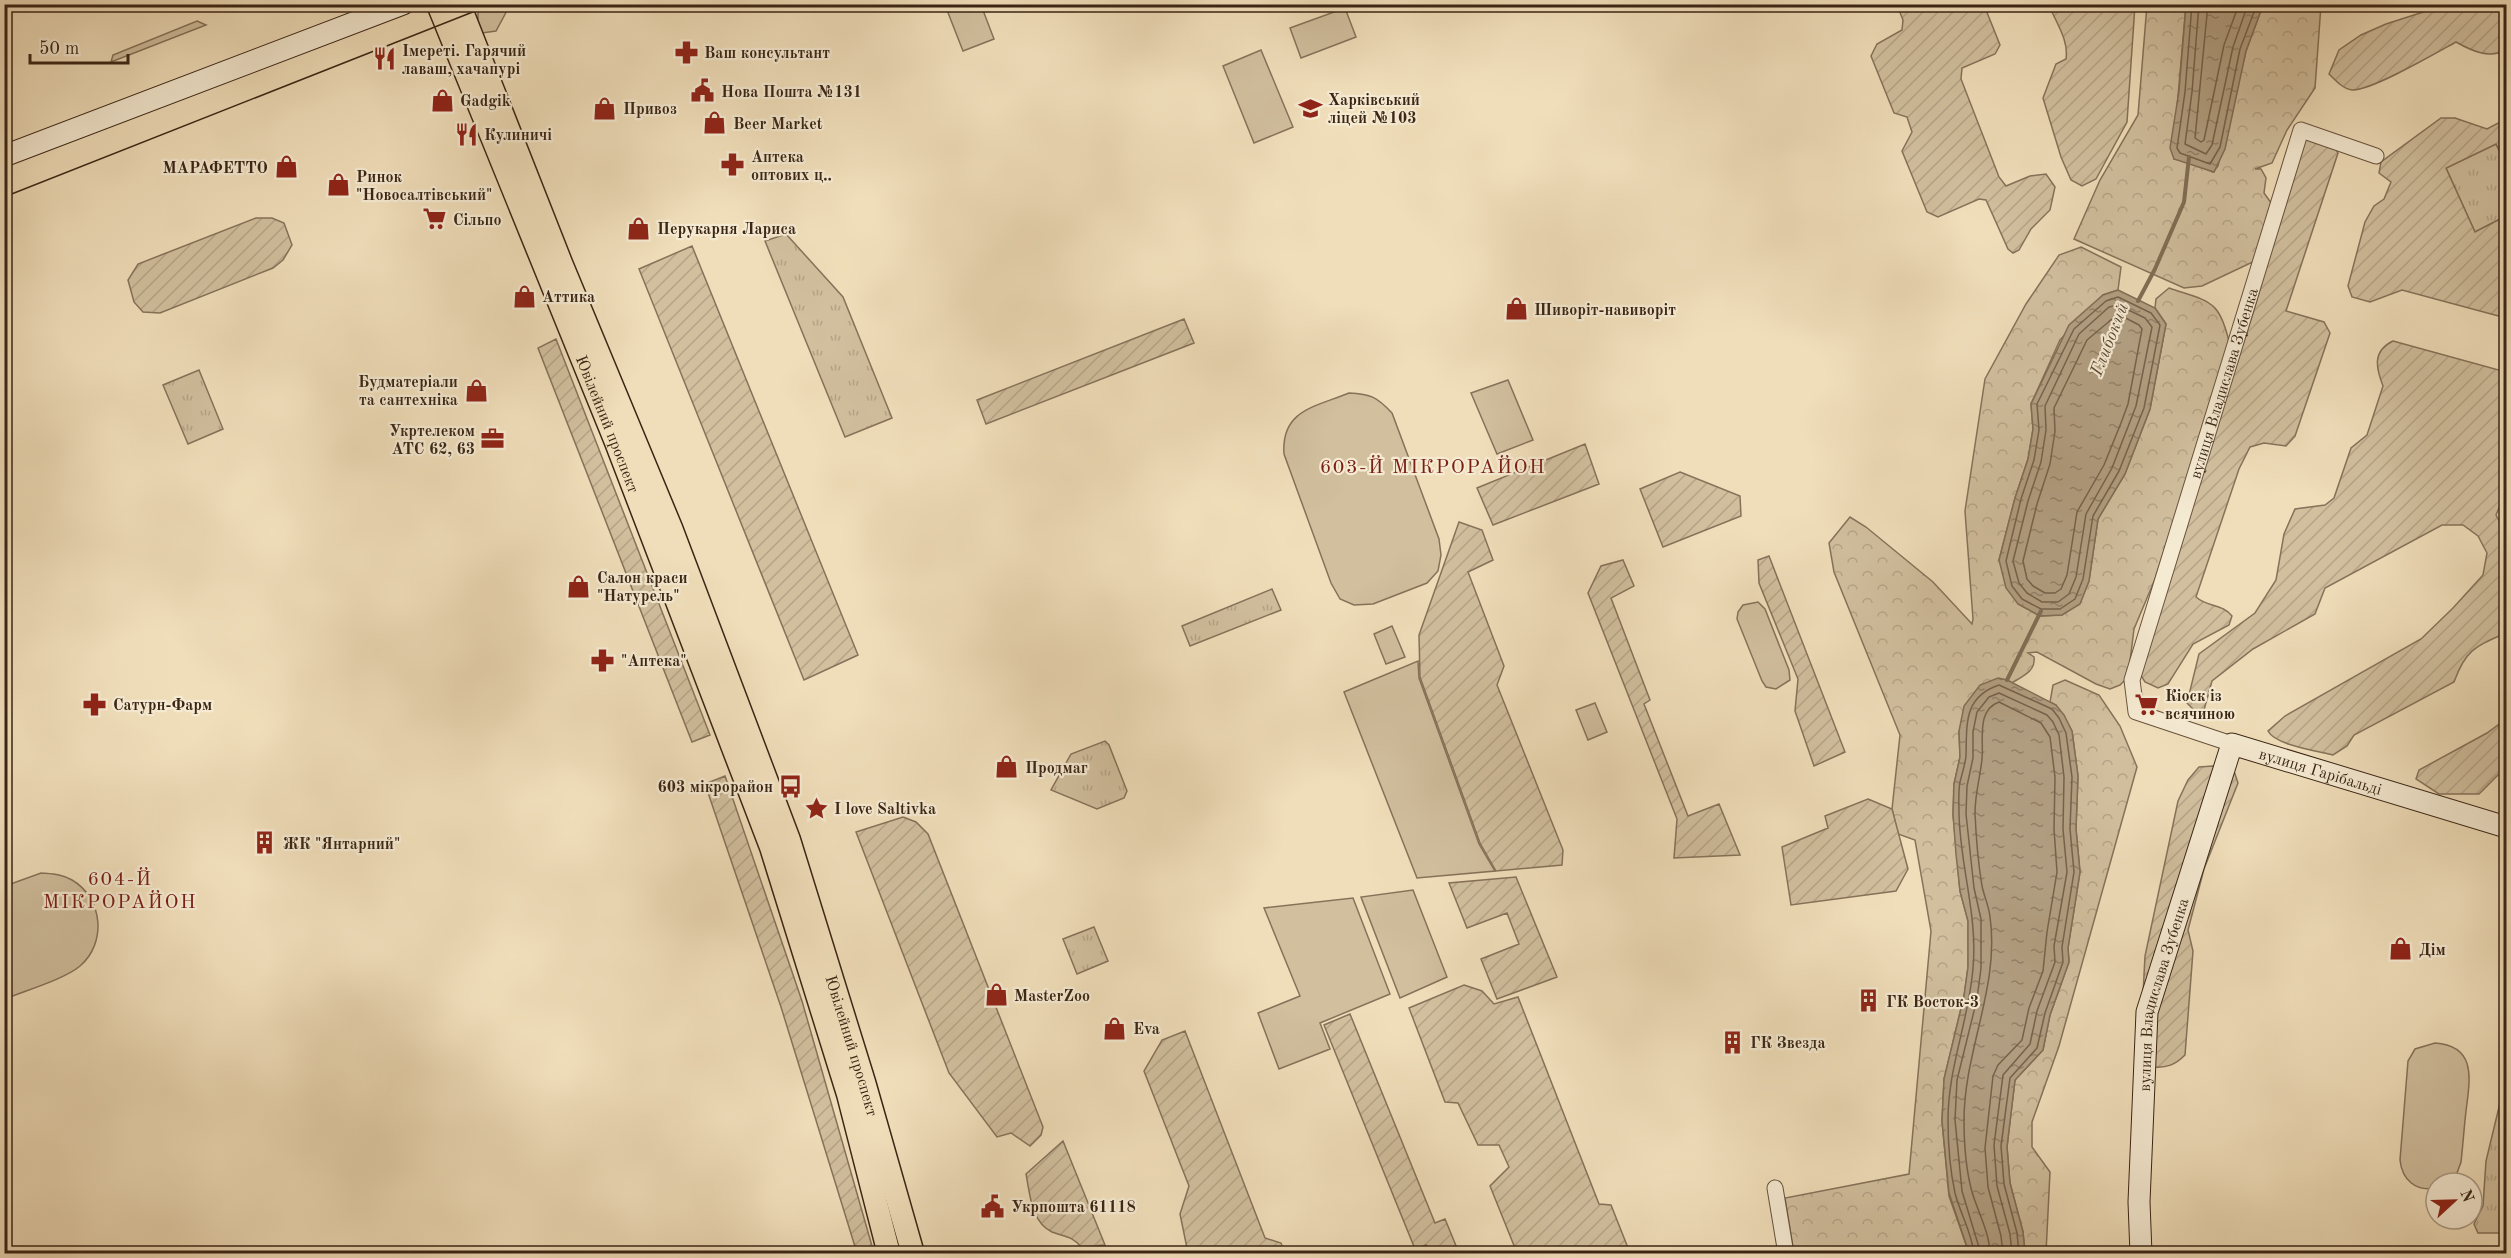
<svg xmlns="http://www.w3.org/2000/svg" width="2511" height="1258" font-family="'Old Standard TT',serif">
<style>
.grass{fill:#d1bf9e;stroke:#86725a;stroke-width:1.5}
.forest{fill:url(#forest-crowns);stroke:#86725a;stroke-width:1.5}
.park{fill:url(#park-tufts);stroke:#86725a;stroke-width:1.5}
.garden{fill:url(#garden-furrows);stroke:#86725a;stroke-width:1.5}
.water{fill:url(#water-ripples);stroke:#826e56;stroke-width:1.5}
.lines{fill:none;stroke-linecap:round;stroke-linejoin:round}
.shore{stroke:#76624c;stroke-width:1.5}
.stream{stroke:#826e56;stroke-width:4}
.street-casing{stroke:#68533e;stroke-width:17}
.secondary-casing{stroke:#3a2515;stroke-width:23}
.primary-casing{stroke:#3a2515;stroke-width:25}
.street{stroke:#f5ead2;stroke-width:15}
.secondary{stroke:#f5ead2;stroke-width:21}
.primary{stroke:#f0deba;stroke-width:22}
.tram{stroke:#3a2515;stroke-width:1.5}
.labels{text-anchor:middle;stroke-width:4.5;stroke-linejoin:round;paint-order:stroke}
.poi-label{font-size:16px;font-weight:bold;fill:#3a2515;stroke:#f5ead2;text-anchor:start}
.street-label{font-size:16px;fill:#3a2515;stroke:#f5ead2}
.water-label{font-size:18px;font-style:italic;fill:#5e4a36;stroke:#f5ead2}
.quarter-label{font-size:20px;letter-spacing:1.5px;fill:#7a1f14;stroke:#f5ead2}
</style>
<defs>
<pattern id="forest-crowns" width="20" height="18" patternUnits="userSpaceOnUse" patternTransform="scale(1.5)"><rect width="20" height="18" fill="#d1bf9e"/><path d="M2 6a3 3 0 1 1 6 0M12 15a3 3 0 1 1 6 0" fill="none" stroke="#b4a487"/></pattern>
<pattern id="park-tufts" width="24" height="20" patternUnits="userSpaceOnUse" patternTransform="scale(1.5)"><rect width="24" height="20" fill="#d1bf9e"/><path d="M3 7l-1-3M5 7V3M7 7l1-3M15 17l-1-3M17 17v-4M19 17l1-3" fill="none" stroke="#b4a487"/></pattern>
<pattern id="garden-furrows" width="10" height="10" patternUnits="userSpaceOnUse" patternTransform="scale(1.5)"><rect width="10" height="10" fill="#d1bf9e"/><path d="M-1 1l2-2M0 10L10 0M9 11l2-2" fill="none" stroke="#b4a487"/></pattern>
<pattern id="water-ripples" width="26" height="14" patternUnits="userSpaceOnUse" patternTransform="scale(1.5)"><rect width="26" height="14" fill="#b29f82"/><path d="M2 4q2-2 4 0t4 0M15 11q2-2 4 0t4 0" fill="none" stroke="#928169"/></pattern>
</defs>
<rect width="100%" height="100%" fill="#f0deba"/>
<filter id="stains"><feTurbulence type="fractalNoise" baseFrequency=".00333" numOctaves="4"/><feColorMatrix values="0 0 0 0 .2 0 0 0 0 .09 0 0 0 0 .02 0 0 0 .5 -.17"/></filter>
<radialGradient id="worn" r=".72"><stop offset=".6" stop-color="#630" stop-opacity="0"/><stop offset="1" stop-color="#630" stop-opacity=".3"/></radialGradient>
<!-- grass -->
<path class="grass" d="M478 5H510L496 31 482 33 478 21Z
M945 5H981L994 39 963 51Z
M1345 8 1356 37 1301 58 1290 28Z
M197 21 206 25 111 62 113 55Z
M1261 50 1293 127 1254 143 1223 66Z
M1508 380 1533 440 1497 454 1471 393Z
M1349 393C1371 394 1377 397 1392 413L1439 539 1441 555 1438 571 1427 583 1373 604 1354 605 1340 599 1331 583 1284 454C1281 410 1315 407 1349 393Z
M1758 602 1765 609 1789 670 1790 680 1776 689 1766 687 1762 681 1737 619 1738 612 1743 605Z
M1392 626 1405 657 1386 664 1374 634Z
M1418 661 1419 678 1479 844 1495 871 1417 878 1344 692Z
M1595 703 1607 732 1588 740 1576 710Z
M41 873C52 874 62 874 72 880 103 898 107 943 80 966 65 979 24 991 5 999V886Z
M1413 890 1447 977 1400 998 1361 897Z
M1353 898 1390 994 1320 1023 1330 1049 1279 1069 1258 1013 1300 996 1264 908Z
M2435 1043C2477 1046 2470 1079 2466 1111 2464 1128 2463 1145 2461 1162L2457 1173 2447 1183H2436V1188C2416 1192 2402 1180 2400 1160L2408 1061 2415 1049Z"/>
<!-- forest -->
<path class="forest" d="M2147 5H2186L2176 119 2174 159 2187 161 2213 172 2218 166 2246 51 2263 5H2321L2315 88 2287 130 2272 163 2255 169H2261L2266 178 2264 193 2274 207 2257 260 2202 286 2184 288 2074 239 2100 180 2138 115Z
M2081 247 2121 267 2118 290 2103 295 2060 340 2031 404 2033 429 2028 459 2015 498 1999 560 2018 604 2040 616 2062 615 2080 603 2089 581 2098 519 2125 474 2150 409 2166 324 2155 308 2156 299 2169 288C2210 302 2220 299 2230 346L2155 579 2134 629 2128 677 2120 685 2110 689 2096 684 2037 652 2028 653 2034 657C2036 671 2023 676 2012 683L2007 680 1959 731 1960 757 1954 784 1953 814 1960 891 1968 921V967L1964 996 1944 1079 1942 1121 1949 1196 1969 1253H1794L1785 1198 1909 1174 1931 931 1915 840 1898 834 1892 809 1900 735 1834 572 1829 543 1850 517 1866 527 1933 582 1972 624 1973 619 1965 511 1985 379 2026 304 2059 255Z
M2065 680 2099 695 2120 726 2137 767 2059 1046 2032 1122V1147L2050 1172 2046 1253H2025L2023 1232 2010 1183 2007 1147 2015 1080 2043 1050 2050 1015 2069 962 2068 948 2080 872 2076 829 2078 776 2072 731 2056 705 2050 702 2053 685Z"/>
<!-- park -->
<path class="park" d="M2496 144 2506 164V216L2475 232 2446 168Z
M786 234 843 297 892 418 845 437 765 241Z
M199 370 223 429 188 444 163 385Z
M1272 589 1281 610 1190 646 1182 626Z
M1105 741 1109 745 1127 791 1124 798 1097 809 1051 790 1071 754Z
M1094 927 1108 961 1077 974 1063 939Z
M2506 1078V1233H2478L2474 1224 2483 1206 2486 1161Z"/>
<!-- garden -->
<path class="garden" d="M1897 5H1984L2000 45 1995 54 1962 68 1961 79 1999 177 2006 186 2030 176 2046 174 2055 187 2050 210 2031 229 2019 250 2013 253 2008 249 1986 200 1979 199 1938 217 1927 212 1902 151 1912 132 1907 117 1894 113 1871 56 1877 44 1902 30 1903 20Z
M2049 5H2135L2127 122 2096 179 2082 186 2071 180 2061 157 2043 98 2056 64 2066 59C2069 40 2056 23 2049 5Z
M2445 5H2506V50C2489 59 2472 51 2456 42 2436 53 2371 91 2352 90 2343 89 2335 80 2329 74L2339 50 2361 35 2386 24Z
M2441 118H2455L2487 129 2506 119V164L2496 144 2446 168 2475 232 2506 216V318L2402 290 2370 302 2352 297 2348 286 2365 222 2374 206 2384 199 2391 182 2379 173 2381 162Z
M2310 139 2334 146 2338 153 2286 311 2324 322 2330 333 2295 436 2286 446 2264 443 2250 447 2239 469 2196 597C2207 607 2223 604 2232 616L2229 625 2193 644 2168 684 2158 688 2145 682 2138 671 2254 310 2302 141Z
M256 218H272L284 223 292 245 283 260 273 268 160 313 143 312 134 302 128 280 138 264Z
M692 246 858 655 804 680 639 269Z
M1184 319 1194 343 986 424 977 400Z
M556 339 710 735 692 742 538 348Z
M2393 341 2506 372V491L2496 515 2502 526 2506 528V633C2476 646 2466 649 2454 682L2354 735 2347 746 2333 755C2317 751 2275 745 2268 731L2285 716 2421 639 2453 608 2483 575 2487 553 2478 536 2463 525H2442L2325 588 2315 614 2253 649 2212 681 2204 710 2195 711 2187 703 2199 654 2255 613 2276 580 2284 534 2295 509 2325 505 2334 498 2351 448 2367 435 2383 386C2376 368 2372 351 2393 341Z
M1585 444 1599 484 1493 525 1477 488Z
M1680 472 1740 496 1741 516 1663 547 1640 489Z
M1459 522 1482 530 1493 560 1468 572 1504 666 1497 685 1563 850 1562 865 1496 871 1480 843 1420 677 1419 635Z
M1769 556 1845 752 1814 766 1795 711 1798 679 1759 583 1758 560Z
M1623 560 1634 586 1611 598 1650 700 1644 704 1688 816 1719 804 1740 855 1674 858 1677 819 1588 593 1601 566Z
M2506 719V767L2479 794H2439L2416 779 2419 770 2487 733Z
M2213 766 2234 771 2238 783 2204 869 2188 930 2193 951 2185 1055C2175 1065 2167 1068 2153 1067L2141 1033 2145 956 2178 801 2188 780 2199 767Z
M725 776 802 1001 874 1253H857L781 1007 705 784Z
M1868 799 1892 809 1908 869 1896 891 1791 905 1782 847 1828 828 1825 816Z
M903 817 916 822 928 834 1043 1127 1041 1135 1030 1146 1011 1133 997 1137 949 1073 856 832Z
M1516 877 1557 977 1497 999 1481 959 1519 944 1507 913 1467 928 1449 883Z
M1464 985 1482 991 1494 1004 1518 997 1599 1204 1611 1205 1630 1253H1517L1490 1186 1509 1167 1499 1145H1478L1458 1103 1445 1102 1409 1008Z
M1350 1014 1435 1223 1445 1219 1459 1253H1430L1426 1245 1415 1249 1324 1025Z
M1185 1031 1265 1238 1281 1243 1285 1253H1188L1180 1214 1189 1186 1144 1071 1162 1040Z
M1063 1141 1105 1245 1081 1247C1073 1236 1064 1237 1052 1232 1031 1222 1030 1194 1026 1174Z"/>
<!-- water -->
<path class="water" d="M2186 5H2263L2246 51 2225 149 2214 172 2174 159 2170 148 2179 91Z
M2118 290 2155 308 2166 324 2150 409 2125 474 2098 519 2089 581 2080 604 2062 615 2040 616 2018 604 2006 588 1999 560 2015 498 2028 459 2033 429 2031 404 2069 325 2103 295Z
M1998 678 2007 680 2056 705 2064 715 2072 731 2078 776 2076 829 2080 872 2068 948 2069 962 2050 1015 2043 1050 2015 1080 2007 1147 2010 1183 2023 1232 2025 1253H1969L1949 1193 1942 1121 1944 1079 1964 996 1968 967V921L1960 891 1956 854 1953 814 1954 784 1960 757 1959 731 1964 706 1980 685Z"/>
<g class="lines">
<!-- shore -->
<path class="shore" d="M2192 4 2185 92 2177 148 2180 153 2210 164 2220 147 2240 49 2257 4
M2199 4 2192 92 2185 144 2206 154 2212 145 2233 47 2248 4
M2208 4 2195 138 2201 142 2204 140 2224 45 2239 4
M2118 297 2151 313 2160 325 2144 408 2119 471 2093 516 2083 579 2075 599 2060 609H2041L2022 599 2012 586 2006 561 2021 499 2034 460 2039 430 2037 404 2074 329 2106 301Z
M2118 305 2145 318 2152 327 2136 406 2112 468 2086 514 2076 577 2069 594 2058 602H2042L2027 593 2019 583 2013 561 2028 501 2041 462 2046 430 2045 406 2079 334 2109 307Z
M2118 314 2139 325 2142 329 2128 404 2121 423 2104 465 2077 512 2067 575 2061 589 2055 593H2045L2033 586 2027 579 2023 561 2037 504 2050 464 2055 431 2054 408 2087 340Z
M1974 1254C1972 1233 1960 1213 1955 1193 1950 1170 1948 1143 1948 1120 1948 1067 1969 1020 1973 968 1978 916 1960 866 1959 814 1959 804 1958 792 1960 782 1962 774 1965 765 1966 756 1967 725 1963 697 1999 685L2052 709 2059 718 2066 733 2072 777 2070 829 2074 872 2062 947 2063 962 2045 1013 2037 1048 2010 1078 2001 1146 2004 1184 2017 1233 2019 1254
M1981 1254 1962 1191 1955 1120 1957 1080 1977 999 1981 968V919L1974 888 1966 814 1967 786 1973 758V732L1977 712 1989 697 1999 693 2047 715 2053 722 2059 735 2064 777 2063 829 2067 872 2054 946 2055 962 2037 1011 2030 1044 2003 1075 1994 1145 1997 1186 2010 1234 2012 1254
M1990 1254C1990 1234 1978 1212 1972 1192 1966 1170 1964 1143 1964 1120 1964 1051 2000 986 1990 917 1989 906 1984 896 1982 886 1978 862 1976 837 1975 813 1975 794 1980 778 1982 759 1984 741 1976 710 1999 702L2041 723 2050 737 2055 777 2054 829 2057 872 2047 932 2043 971 2029 1008 2022 1040 1998 1065 1993 1076 1985 1148 1988 1187 2001 1236 2003 1254"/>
<!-- stream -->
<path class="stream" d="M2138 301 2155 269 2184 202 2189 157
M2007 680 2041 611"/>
<defs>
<g id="street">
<path id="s1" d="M2232 744 2136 712 2132 680 2301 130 2376 156"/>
<path d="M1775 1188 1786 1254"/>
</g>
<g id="secondary">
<path d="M4 156 403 4"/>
<path id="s2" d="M2141 1254 2139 1202 2147 1012 2232 744 2506 827"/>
</g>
<g id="primary">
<path id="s3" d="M438 4 616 442 771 847 848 1094 889 1254"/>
<path id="s4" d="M459 4 561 263 671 528 789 840 864 1082 913 1254"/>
</g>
</defs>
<!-- street casing -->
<use href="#street" class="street-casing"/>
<!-- secondary casing -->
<use href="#secondary" class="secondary-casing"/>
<!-- primary casing -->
<use href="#primary" class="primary-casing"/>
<!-- street -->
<use href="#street" class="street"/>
<!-- secondary -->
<use href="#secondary" class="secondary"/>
<!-- primary -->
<use href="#primary" class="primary"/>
<!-- tram -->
<path class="tram" d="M4 197 493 4"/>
</g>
<!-- icons -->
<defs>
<symbol id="pharmacy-bare" viewBox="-9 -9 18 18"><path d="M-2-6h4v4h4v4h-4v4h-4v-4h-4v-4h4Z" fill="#8f2418" stroke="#f5ead2" stroke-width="2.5" paint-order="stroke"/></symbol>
<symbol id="restaurant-bare" viewBox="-9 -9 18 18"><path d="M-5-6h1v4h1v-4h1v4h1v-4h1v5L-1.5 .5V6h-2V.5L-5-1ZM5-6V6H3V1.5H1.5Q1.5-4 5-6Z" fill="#8f2418" stroke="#f5ead2" stroke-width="2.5" paint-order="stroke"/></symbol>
<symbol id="civic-bare" viewBox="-9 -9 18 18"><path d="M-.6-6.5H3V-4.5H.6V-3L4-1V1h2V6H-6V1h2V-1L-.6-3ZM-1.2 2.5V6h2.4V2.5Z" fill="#8f2418" stroke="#f5ead2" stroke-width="2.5" paint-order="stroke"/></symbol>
<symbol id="shop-bare" viewBox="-9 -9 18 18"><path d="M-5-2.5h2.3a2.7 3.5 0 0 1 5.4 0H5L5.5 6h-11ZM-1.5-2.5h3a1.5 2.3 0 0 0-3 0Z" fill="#8f2418" stroke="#f5ead2" stroke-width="2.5" paint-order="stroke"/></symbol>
<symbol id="school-bare" viewBox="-9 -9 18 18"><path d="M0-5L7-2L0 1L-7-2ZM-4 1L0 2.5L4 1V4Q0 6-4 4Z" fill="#8f2418" stroke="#f5ead2" stroke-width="2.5" paint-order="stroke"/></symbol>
<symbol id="supermarket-bare" viewBox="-9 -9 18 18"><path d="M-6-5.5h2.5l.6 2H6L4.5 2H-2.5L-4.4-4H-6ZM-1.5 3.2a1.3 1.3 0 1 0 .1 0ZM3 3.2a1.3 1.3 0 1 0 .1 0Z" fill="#8f2418" stroke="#f5ead2" stroke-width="2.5" paint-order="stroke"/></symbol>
<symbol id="office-bare" viewBox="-9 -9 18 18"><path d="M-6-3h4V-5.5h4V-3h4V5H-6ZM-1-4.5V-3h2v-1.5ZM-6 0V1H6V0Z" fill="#8f2418" stroke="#f5ead2" stroke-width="2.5" paint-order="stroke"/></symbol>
<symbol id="bus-bare" viewBox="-9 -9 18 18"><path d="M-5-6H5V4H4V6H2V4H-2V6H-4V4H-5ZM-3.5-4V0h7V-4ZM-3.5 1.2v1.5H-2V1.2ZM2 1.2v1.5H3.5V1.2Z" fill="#8f2418" stroke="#f5ead2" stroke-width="2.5" paint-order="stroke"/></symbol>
<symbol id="sight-bare" viewBox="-9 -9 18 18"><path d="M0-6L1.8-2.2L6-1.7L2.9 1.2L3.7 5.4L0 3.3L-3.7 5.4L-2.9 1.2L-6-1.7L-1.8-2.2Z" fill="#8f2418" stroke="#f5ead2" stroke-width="2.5" paint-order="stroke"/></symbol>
<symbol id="building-bare" viewBox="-9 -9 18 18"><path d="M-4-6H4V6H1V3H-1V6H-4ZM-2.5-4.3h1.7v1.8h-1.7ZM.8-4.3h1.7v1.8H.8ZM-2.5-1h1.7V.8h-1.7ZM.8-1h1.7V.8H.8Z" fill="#8f2418" stroke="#f5ead2" stroke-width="2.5" paint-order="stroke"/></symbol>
</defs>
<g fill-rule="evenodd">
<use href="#pharmacy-bare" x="670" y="36" width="33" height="33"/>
<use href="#restaurant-bare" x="368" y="42" width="33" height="33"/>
<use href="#civic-bare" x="686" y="74" width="33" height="33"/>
<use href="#shop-bare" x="426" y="84" width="33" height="33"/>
<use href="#shop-bare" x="588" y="92" width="33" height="33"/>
<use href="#school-bare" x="1294" y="92" width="33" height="33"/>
<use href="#shop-bare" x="698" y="106" width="33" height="33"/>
<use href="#restaurant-bare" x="450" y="118" width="33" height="33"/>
<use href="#pharmacy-bare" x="716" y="148" width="33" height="33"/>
<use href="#shop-bare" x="270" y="150" width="33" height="33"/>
<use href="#shop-bare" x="322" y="168" width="33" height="33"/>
<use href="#supermarket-bare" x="418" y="202" width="33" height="33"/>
<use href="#shop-bare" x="622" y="212" width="33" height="33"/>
<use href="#shop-bare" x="508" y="280" width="33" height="33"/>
<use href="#shop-bare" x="1500" y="292" width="33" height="33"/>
<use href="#shop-bare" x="460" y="374" width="33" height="33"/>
<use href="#office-bare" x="476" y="422" width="33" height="33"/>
<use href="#shop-bare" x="562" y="570" width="33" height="33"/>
<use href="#pharmacy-bare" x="586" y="644" width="33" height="33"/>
<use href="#pharmacy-bare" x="78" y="688" width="33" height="33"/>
<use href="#supermarket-bare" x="2130" y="688" width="33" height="33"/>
<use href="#shop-bare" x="990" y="750" width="33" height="33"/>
<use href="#bus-bare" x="774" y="770" width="33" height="33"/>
<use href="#sight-bare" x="800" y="792" width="33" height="33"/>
<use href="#building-bare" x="248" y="826" width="33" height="33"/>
<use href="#shop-bare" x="2384" y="932" width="33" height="33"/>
<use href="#shop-bare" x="980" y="978" width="33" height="33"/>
<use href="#building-bare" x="1852" y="984" width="33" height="33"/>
<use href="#shop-bare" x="1098" y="1012" width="33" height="33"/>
<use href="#building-bare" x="1716" y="1026" width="33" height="33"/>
<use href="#civic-bare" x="976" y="1190" width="33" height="33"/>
</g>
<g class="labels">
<!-- poi labels -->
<g class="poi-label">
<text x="402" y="56">Імереті. Гарячий<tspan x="402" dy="18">лаваш, хачапурі</tspan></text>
<text x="704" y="58">Ваш консультант</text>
<text x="721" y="97">Нова Пошта №131</text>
<text x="1328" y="105">Харківський<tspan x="1328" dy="18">ліцей №103</tspan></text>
<text x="460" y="106">Gadgik</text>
<text x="623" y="114">Привоз</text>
<text x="733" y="129">Beer Market</text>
<text x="484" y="140">Кулиничі</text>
<text x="751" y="162">Аптека<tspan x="751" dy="18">оптових ц‥</tspan></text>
<text x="268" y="173" text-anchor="end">МАРАФЕТТО</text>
<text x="356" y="182">Ринок<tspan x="356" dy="18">"Новосалтівський"</tspan></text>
<text x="453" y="225">Сільпо</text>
<text x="657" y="234">Перукарня Лариса</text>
<text x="542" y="302">Аттика</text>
<text x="1534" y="315">Шиворіт-навиворіт</text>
<text x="458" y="387" text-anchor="end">Будматеріали<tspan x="458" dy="18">та сантехніка</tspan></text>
<text x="475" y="436" text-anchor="end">Укртелеком<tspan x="475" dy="18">АТС 62, 63</tspan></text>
<text x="597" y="583">Салон краси<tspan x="597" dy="18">"Натурель"</tspan></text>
<text x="621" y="666">"Аптека"</text>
<text x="2165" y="701">Кіоск із<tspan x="2165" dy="18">всячиною</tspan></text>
<text x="113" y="710">Сатурн-Фарм</text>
<text x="1025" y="773">Продмаг</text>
<text x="773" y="792" text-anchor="end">603 мікрорайон</text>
<text x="834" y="814">I love Saltivka</text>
<text x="283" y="849">ЖК "Янтарний"</text>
<text x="2419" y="955">Дім</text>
<text x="1014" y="1001">MasterZoo</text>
<text x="1886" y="1007">ГК Восток-3</text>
<text x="1133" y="1034">Eva</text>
<text x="1750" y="1048">ГК Звезда</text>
<text x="1011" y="1212">Укрпошта 61118</text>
</g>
<!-- street labels -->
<g class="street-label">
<text dy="6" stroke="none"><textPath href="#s1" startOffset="444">вулиця Владислава Зубенка</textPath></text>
<text dy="6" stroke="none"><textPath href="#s3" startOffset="453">Ювілейний проспект</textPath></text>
<text dy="6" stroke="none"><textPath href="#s2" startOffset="616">вулиця Гарібальді</textPath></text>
<text dy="6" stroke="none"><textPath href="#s2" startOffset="262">вулиця Владислава Зубенка</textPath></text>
<text dy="6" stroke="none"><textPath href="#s4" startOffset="1114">Ювілейний проспект</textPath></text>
</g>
<!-- water labels -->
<g class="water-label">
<text transform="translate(2109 339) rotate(-69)" y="6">Глибокий</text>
</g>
<!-- quarter labels -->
<g class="quarter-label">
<text x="1433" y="473">603-Й МІКРОРАЙОН</text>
<text x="120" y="885">604-Й<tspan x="120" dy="23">МІКРОРАЙОН</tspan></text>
</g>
</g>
<!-- margin -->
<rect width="2511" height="1258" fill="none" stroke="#f0deba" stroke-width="24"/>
<rect x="6" y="6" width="2499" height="1246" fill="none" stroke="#3a2515" stroke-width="3"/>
<rect x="12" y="12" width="2487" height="1234" fill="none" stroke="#3a2515" stroke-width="1.5"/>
<!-- north arrow -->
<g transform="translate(2454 1201) rotate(68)"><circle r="28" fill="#f5ead2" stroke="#aa9b86" stroke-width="1.5"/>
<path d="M0-4.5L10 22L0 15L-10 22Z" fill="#8f2418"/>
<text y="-9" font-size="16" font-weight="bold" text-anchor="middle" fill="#3a2515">N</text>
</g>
<!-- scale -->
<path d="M30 54v9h98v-9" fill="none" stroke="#3a2515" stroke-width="3"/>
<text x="39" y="54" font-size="18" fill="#3a2515" stroke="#f5ead2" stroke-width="4.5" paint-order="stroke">50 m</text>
<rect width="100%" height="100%" filter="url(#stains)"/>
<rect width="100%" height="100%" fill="url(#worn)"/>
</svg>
